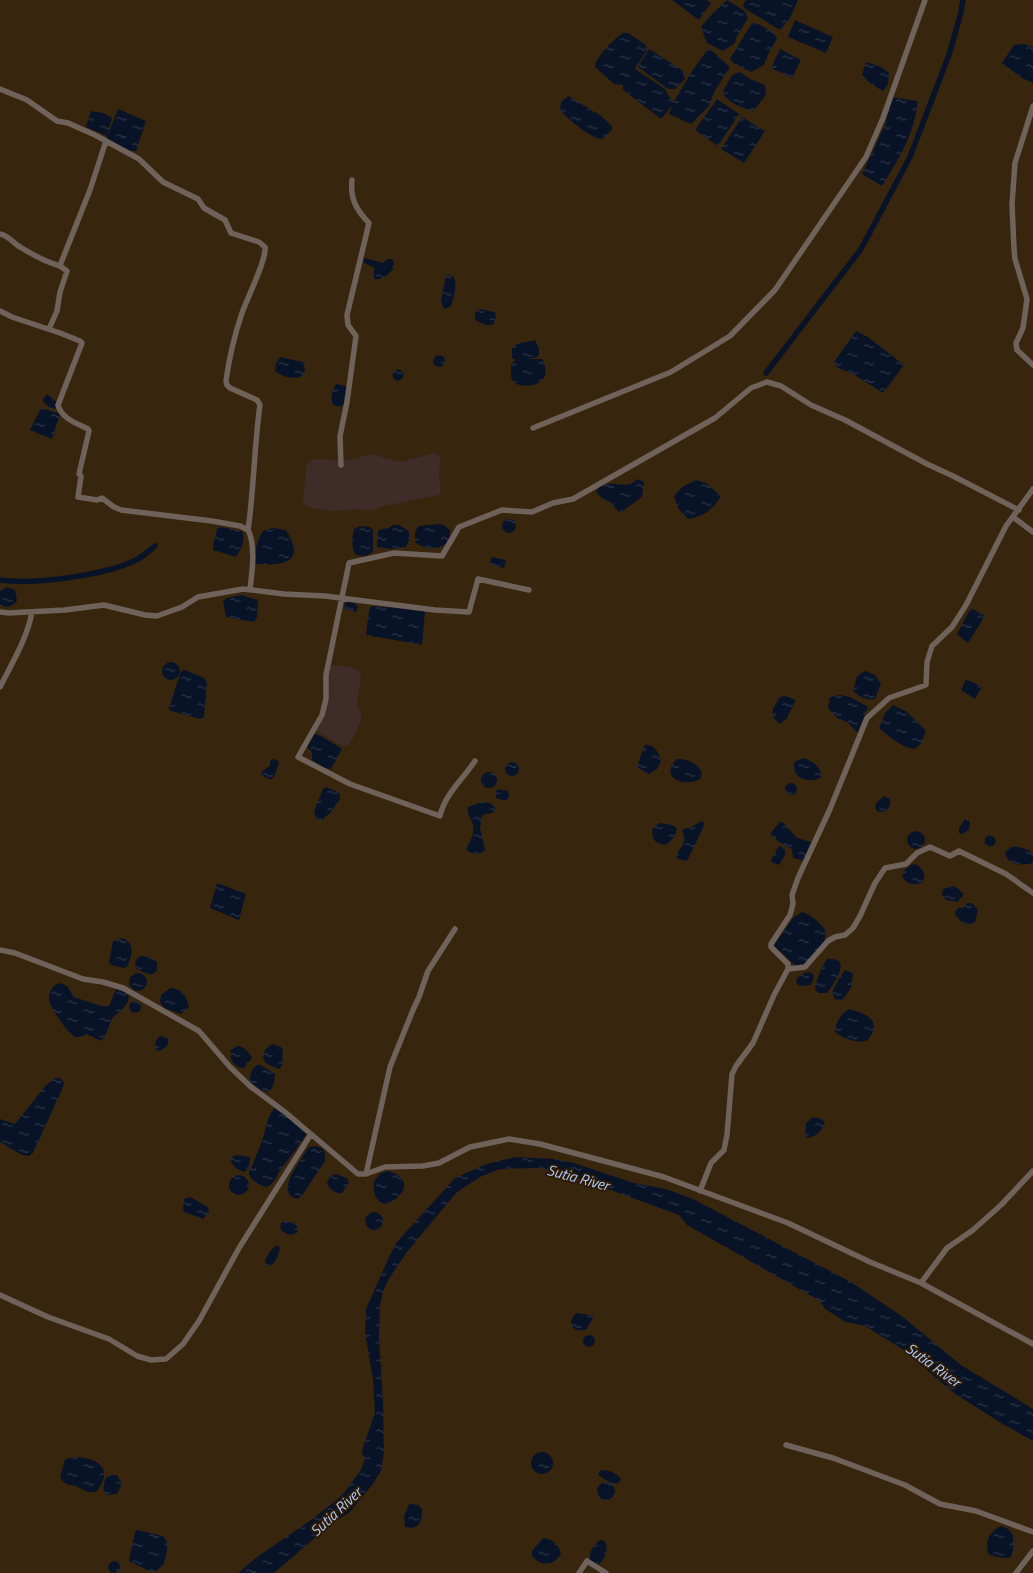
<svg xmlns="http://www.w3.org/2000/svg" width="1033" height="1573" font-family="'Titillium Web',sans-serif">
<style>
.industrial{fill:#3f2b28}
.water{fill:url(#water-ripples)}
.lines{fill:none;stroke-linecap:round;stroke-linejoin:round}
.canal{stroke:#091328;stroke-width:5.5}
.minor{stroke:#6f625a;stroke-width:5.5}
.labels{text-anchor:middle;stroke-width:4;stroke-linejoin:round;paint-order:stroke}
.water-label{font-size:15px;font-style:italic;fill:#b0c9fc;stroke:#2d1b05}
</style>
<defs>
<pattern id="water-ripples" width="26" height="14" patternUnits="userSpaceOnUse" patternTransform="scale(1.25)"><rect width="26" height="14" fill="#091328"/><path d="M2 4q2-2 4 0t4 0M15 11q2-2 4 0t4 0" fill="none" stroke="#2e3647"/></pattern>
</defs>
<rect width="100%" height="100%" fill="#38250e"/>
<!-- industrial -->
<path class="industrial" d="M433 453 440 456 439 479 441 492 439 495 384 506 370 511 359 509 334 511 317 509 307 507 303 502 306 468 308 463 313 459 349 460 371 454 401 462Z
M330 665 343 666 356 669 361 675 357 705 361 713V721L352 740 348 746 339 744 316 730 322 721 328 696V682Z"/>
<!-- water -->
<path class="water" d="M672 0H707L711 3 699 20Z
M727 0 745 11 748 18 736 38 735 43 723 51 707 43 701 27 711 15Z
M746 0H798L790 18 780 30 744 8 743 5Z
M795 20 833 37 826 53 788 37Z
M755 22 773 32 777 39 770 50 764 65 751 72 735 64 730 59 750 26Z
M623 33H628L646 45 647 50 635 69 665 89 673 103 694 68 709 48 730 67 714 92 709 106 691 124 669 114 672 106 661 119 623 90V85L614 84 595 67C595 57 615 38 623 33Z
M1024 44 1033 47V83L1022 78 1002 63 1014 45Z
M649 49 682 70 685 79 675 89H668L638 67Z
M780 49 801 60 792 78 771 68Z
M866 62 881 67 889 73 888 84 883 91 871 84 862 75Z
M740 72 750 79 765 85 766 95 753 111C741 107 730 104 722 93L732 75Z
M568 96 600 115 612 126V130L602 139C591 139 567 118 560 110L561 102Z
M892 97 918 101C914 135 900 157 882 186L862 174 886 123 889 105Z
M717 99 739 114 718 146 695 130Z
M118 109 146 121 136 151H128L106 139Z
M91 111 104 113 112 118 107 136 86 127Z
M742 117 765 131 744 163 721 149Z
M365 258 383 263 387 259H392L394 262V268C389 274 382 281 374 279V268L363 262Z
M446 275 453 276C458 284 454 297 451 306L445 309 443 307 441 301Z
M479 309 495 312 496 318 493 325H486L475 320V313Z
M856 331 868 337 904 365 883 393 853 374 838 368 834 362Z
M535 340 539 348V355L537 357 528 359H542C555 381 531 391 514 383L511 377V364L516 360 512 358V348L517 344Z
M433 361a6 6 0 1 1 12 0a6 6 0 1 1-12 0Z
M280 357 303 362C312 383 285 380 275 371L276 363Z
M392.5 375a5.5 5.5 0 1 1 11 0a5.5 5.5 0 1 1-11 0Z
M336 384 346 386V388L344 404 341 407 333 405C330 399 332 390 336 384Z
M47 394 57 402 55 409 49 407 43 402V399Z
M41 408 60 414 52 439 30 430Z
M637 479 644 482 642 497 623 511 619 512 610 502 602 498 596 492C604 478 618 487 630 484 632 484 636 480 637 479Z
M696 480 706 483 721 496C713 510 704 516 688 519L678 508 674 496 682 487Z
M502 526a7 7 0 1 1 14 0a7 7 0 1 1-14 0Z
M440 524 444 525 450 530C452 550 428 553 415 542V533L418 526Z
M393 525H399L409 531V540L406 547 392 549 377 547 378 530 389 528Z
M360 526 370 527 373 530V552L366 556 356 555C351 549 352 537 354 529Z
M220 527 242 531C246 539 241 551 236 557L213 550V545L217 529Z
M273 528 286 530C306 562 285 566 256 564L254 562C255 554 257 535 265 530 268 529 271 529 273 528Z
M492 557 506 560 504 568 491 565 490 562Z
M7 587 15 590 17 601C11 607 7 609 0 604V591Z
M241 595 258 600 257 617 254 622 226 617 223 601 227 598Z
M347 602 354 603 358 607 356 612 344 609 345 603Z
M372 606 423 610 425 612 422 645 366 635 369 610Z
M971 608 985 616 968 643 957 634Z
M162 671a9 9 0 1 1 18 0a9 9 0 1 1-18 0Z
M185 670 204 678 207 683 204 717 201 719 171 711 169 708 181 671Z
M865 671 875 675 881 684 875 699C865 700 861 698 853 691L857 676Z
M966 679 982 687 975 699 961 690Z
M840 695 850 697 868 707C865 716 860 724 858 733L847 722 837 718 828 708 830 697Z
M785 696 796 700 786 720 781 724 775 720 772 714 774 707 780 697Z
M893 705 907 712 926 731 922 742 915 749C900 747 890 737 879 728L885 713Z
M314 734 321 736 341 748V751L331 769 324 768 312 760V752L307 747Z
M645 745C655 744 659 753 661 761L657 769 649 774 638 768C637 764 643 749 645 745Z
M804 758C814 762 820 766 822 777 810 784 792 780 794 763L798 760Z
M273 759 277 760 279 762 275 775 271 780 261 775 262 771 270 766V761Z
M677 759C687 759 697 762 702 773L700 779C684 788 658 778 677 759Z
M505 769a7 7 0 1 1 14 0a7 7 0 1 1-14 0Z
M481 780a8 8 0 1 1 16 0a8 8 0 1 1-16 0Z
M785 789a6 6 0 1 1 12 0a6 6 0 1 1-12 0Z
M326 787 336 791 340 794V799L330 813 322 820H317L314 811 323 789Z
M498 789 508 791 509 796 507 801 496 798V791Z
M884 796 890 799V806L886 811 878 812 875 808 876 803Z
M481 802 490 803 495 807V810L492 813 482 815 480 828 485 850C480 856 471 855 466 849 471 840 476 832 472 822 469 815 467 814 468 807Z
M965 819H968L970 823 969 830 962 834 959 833V828Z
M701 821 704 822 703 828 687 861 678 859 676 856C682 844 687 844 682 830L685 828H690Z
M782 822 785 824 797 838 811 842 804 861 793 858 792 849 779 842 770 834 779 823Z
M660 823 672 825 677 828C676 835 671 842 665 845 653 843 651 838 653 827Z
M907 840a9 9 0 1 1 18 0a9 9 0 1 1-18 0Z
M984.5 841a5.5 5.5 0 1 1 11 0a5.5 5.5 0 1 1-11 0Z
M781 846 785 850V855L779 865 771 862V860L778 847Z
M1017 846 1030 851 1033 854V862L1030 864C1019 865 1007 865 1005 852L1012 847Z
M916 864C922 868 927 875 923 882 914 886 907 885 902 876L904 870 911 865Z
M217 883 246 894 239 920 210 908Z
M953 886 957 888 963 893V896L957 902 946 900 942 895 943 889Z
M969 903H972L978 910 975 922 971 924H964L955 915 956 910 959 908H963L966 904Z
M802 912C808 913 822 923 825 930 826 933 825 939 824 943L805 965 796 966 774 946 776 942 793 918Z
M122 938C136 942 132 957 127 967L123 968 111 965 109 962 113 941Z
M141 956 149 957 157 962V971L151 975 136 969C134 962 135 960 141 956Z
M827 959C854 956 834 984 827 993H819L815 990C816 979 821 969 827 959Z
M845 970 853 973 851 988 842 1000 835 999 832 992 838 980Z
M809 972 813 974 814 977 811 985 800 986 796 983 797 978 804 973Z
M129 982a9 9 0 1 1 18 0a9 9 0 1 1-18 0Z
M58 983C70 985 68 989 74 997L101 1006H109L116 989 126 993 129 996C127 1010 119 1010 112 1019 108 1027 107 1035 101 1041L87 1034C84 1035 80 1038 76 1037 68 1035 50 1007 49 999 48 992 53 986 58 983Z
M170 988C183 989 186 995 189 1007L181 1014 164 1008 160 1001 161 995Z
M129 1007a6 6 0 1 1 12 0a6 6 0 1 1-12 0Z
M849 1009C866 1014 883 1019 868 1040 858 1044 844 1039 835 1032 835 1023 841 1013 849 1009Z
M160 1036 168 1038C170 1045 165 1048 160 1051L156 1050C155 1043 155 1040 160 1036Z
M273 1044 281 1047 283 1051 282 1066 279 1069C275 1067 270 1066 267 1064 259 1057 265 1047 273 1044Z
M237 1046C244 1046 248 1051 252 1058L244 1068C234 1068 229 1059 231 1050Z
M257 1065H261L275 1074C275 1081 273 1089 268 1092L263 1091 250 1082C250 1074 251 1070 257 1065Z
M55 1078H60L64 1082 63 1087 33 1153 29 1156 22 1155 0 1142V1119L15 1124 46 1085Z
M276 1107 307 1133C299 1146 290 1157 281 1169 276 1176 275 1184 266 1187 259 1184 249 1181 249 1172 254 1162 258 1151 262 1141 266 1130 267 1114 276 1107Z
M813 1117 822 1119 825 1123C821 1131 818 1136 808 1138L805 1135 806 1123Z
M316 1146 322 1148 325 1153V1161L301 1197 297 1199C274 1192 300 1163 306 1151L309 1147Z
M236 1155 250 1157 249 1168 245 1172C238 1170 234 1168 231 1161L232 1157Z
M515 1157 555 1159 574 1163 634 1183 666 1189 693 1199 851 1282 903 1317 961 1365 1033 1409V1441L1001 1423 954 1393 902 1349 865 1326 846 1322 825 1309 820 1301 687 1225 679 1215 561 1172 536 1168 500 1169 480 1177 457 1192 407 1252 390 1277 383 1291 380 1306 379 1338 383 1401 384 1453 381 1471 372 1485 350 1512 330 1525 274 1573H238L257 1557 311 1520 334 1502 344 1493 361 1470 365 1459 362 1453 363 1447 375 1413 373 1380 365 1332 366 1309 389 1257 397 1242 455 1178 486 1164Z
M388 1171C413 1177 407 1198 384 1204 374 1199 373 1191 374 1181L381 1173Z
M336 1174 347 1178 349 1183 342 1193C334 1194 330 1189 327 1183L330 1176Z
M229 1185a10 10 0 1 1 20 0a10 10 0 1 1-20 0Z
M190 1197 208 1207 209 1212 203 1219 184 1212 183 1208 184 1199Z
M365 1221a9 9 0 1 1 18 0a9 9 0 1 1-18 0Z
M285 1221 293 1223 297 1226 298 1232C291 1237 285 1235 280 1228L281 1223Z
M278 1245 280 1248C278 1256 275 1266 267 1267L265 1262C267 1255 272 1247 278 1245Z
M577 1313 594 1316 586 1330C583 1330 580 1331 577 1330 568 1327 571 1316 577 1313Z
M583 1341a6 6 0 1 1 12 0a6 6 0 1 1-12 0Z
M531 1463a11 11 0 1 1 22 0a11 11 0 1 1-22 0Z
M77 1457C102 1459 113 1471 96 1492H88L76 1486 66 1484 60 1478 65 1459Z
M601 1470C608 1470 617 1473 621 1479L619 1483C613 1485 602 1479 598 1474Z
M108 1475H117L122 1484 117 1494 109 1495 105 1494C102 1488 104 1480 108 1475Z
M597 1491a9 9 0 1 1 18 0a9 9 0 1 1-18 0Z
M409 1504 418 1505 422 1509C422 1523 419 1530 405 1527L404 1516Z
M1001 1526 1008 1529 1013 1535V1551L1010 1558H1002L989 1555C984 1542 989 1532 1001 1526Z
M137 1530 163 1536 167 1541V1550L164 1564 155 1572 150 1571 130 1562 129 1560 135 1532Z
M543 1538C552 1539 558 1544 561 1553 555 1566 541 1567 532 1556V1551Z
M600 1540H603C611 1547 605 1560 597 1566L590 1561C589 1552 593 1545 600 1540Z
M108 1567a6 6 0 1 1 12 0a6 6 0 1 1-12 0Z"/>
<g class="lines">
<!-- canal -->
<path class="canal" d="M766 373 861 249 910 157 950 52 961 12 963 0
M0 580C33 585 107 575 136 560 143 557 149 551 155 546"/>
<!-- minor -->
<path class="minor" d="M0 89 27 100 57 121 68 123 95 135 139 159 163 182 198 199 204 208 225 220 231 233 259 242 265 247C267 260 246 300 241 316 234 337 229 359 226 381L227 385 230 388 257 400 260 405C254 447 254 489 248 530 256 545 252 573 250 589
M1033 106 1015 163 1012 204 1014 249 1015 259 1027 299 1023 328 1016 343 1017 350 1033 365
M0 234C8 235 13 243 20 247 33 255 46 262 60 266
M0 311 12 317 60 333 80 341 82 343 58 405C62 419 76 423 88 429L89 431 79 474 81 476 78 497 97 500 102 498 114 507 121 510 212 521 240 526 248 530
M49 329 57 311 60 292 67 271 60 266 61 263 90 190 106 141
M533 428 671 372 730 336 775 290 866 157 883 118 925 0
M341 465 340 436 347 402 356 336 348 325 347 315 369 223C356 210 350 198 352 180
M1013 517 1033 532
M0 612 9 613 65 610 104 605 145 615 157 616 182 607 198 597 243 589 284 594 325 596 435 610 469 612 478 579 529 590
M0 687C12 663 27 639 32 612
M475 761C463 779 445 794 440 816L350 784 298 757 322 715 326 699V675L349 563 394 553 442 556 459 527 502 510 532 512 553 503 573 499 715 418 751 388 767 382 781 386 811 405 845 420 927 464 953 476 1019 510
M0 950 15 953 83 979 103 982 123 988 199 1031 230 1067 251 1087 285 1112 358 1174H366L385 1167 423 1166 439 1163 470 1147 509 1139 540 1144 664 1177 788 1223 870 1262 921 1283 1033 1344
M788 969 805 967 828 941 835 937 845 935 853 928 860 916 875 883 885 868 906 864 917 853 930 847 950 856 959 851 1006 874 1033 893
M366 1174 390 1067 413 1010 419 997 428 971 455 929
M700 1191 711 1163 724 1150 727 1135 732 1074 736 1066 753 1043 774 995 788 969V964L771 947V944L790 915 793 904 792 895 798 878 830 809 867 718 889 698 926 685 927 662 932 646 952 627 966 605 1006 526 1033 489
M921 1283 947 1248 973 1230 1001 1205 1033 1171
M0 1295 48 1317 109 1339 137 1356 151 1360 166 1359 183 1344 199 1321 239 1248 311 1134
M786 1445 833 1458 905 1485 940 1504 976 1511 1033 1532
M579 1573 587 1561 606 1573
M1016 1573 1033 1551"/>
</g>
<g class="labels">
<!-- water labels -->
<g class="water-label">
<text transform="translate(578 1178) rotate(15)" y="5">Sutia River</text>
<text transform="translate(933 1365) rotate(36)" y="5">Sutia River</text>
<text transform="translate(336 1512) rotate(-43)" y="5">Sutia River</text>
</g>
</g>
</svg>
